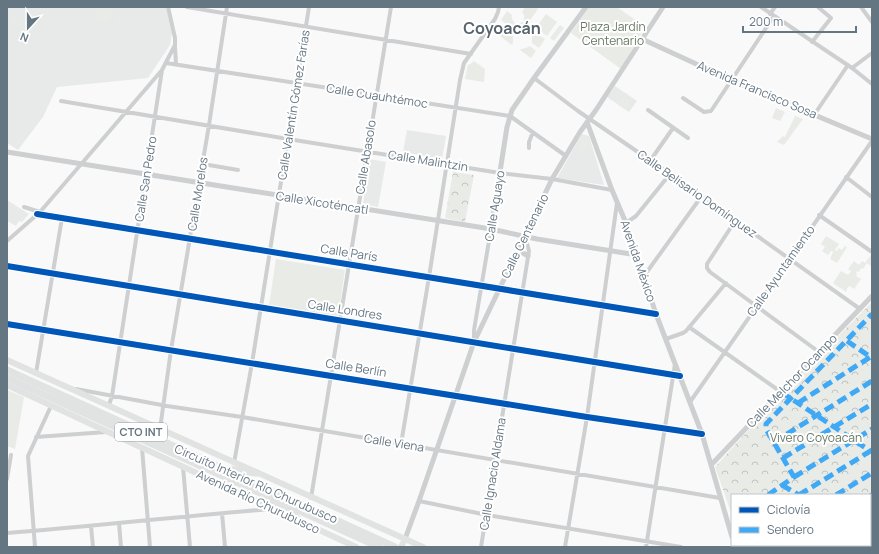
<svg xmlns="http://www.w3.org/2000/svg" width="879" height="554" font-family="Manrope,sans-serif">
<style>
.built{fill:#e8e9e9}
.green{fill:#e8ebe6}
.park{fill:url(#park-crowns)}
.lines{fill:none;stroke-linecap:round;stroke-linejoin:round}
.minor{stroke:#cecfd0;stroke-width:4}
.tertiary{stroke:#cecfd0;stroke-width:5}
.secondary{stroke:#e1e2e2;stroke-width:6}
.primary{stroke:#e1e2e2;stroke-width:6}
.motorway{stroke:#e1e2e2;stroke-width:7}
.quiet{stroke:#3fa9f5;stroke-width:5;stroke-dasharray:10 5;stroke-linecap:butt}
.cycleway-casing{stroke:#fff;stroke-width:8}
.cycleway{stroke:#0057b8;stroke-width:6}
.labels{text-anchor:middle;stroke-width:4;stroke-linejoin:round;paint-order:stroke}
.shield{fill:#fff;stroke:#939fa8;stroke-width:1}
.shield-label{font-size:11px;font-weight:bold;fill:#657683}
.park-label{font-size:12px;fill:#687a64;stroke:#fff}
.street-label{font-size:12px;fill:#657683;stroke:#fff}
.district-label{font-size:16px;font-weight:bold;fill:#57646e;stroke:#fff}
</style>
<defs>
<pattern id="park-crowns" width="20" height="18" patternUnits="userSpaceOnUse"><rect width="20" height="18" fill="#e8ebe6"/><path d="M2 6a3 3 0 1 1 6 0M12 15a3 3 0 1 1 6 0" fill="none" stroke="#c0c3c0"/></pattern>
</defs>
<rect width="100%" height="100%" fill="#f9f9f9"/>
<!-- built -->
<path class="built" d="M7 7H166L172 33 170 45 148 78 57 87 43 117 18 150 7 143Z
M615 86 637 101 629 112 607 97Z
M407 130 446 136 442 159 403 152Z
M582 134 589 136 604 185 557 178Z
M370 159 386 162 378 207 363 204Z
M7 200 29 214 22 222 19 221 16 226 7 221Z"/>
<!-- green -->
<path class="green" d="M98 7H115L109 21 106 22 101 21 112 26 116 24 124 7H127L118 26 112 28 101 24 95 20 94 14Z
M525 7H536L538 9 528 23 524 20V15L522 12Z
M589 7H617L645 27 621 69 571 33Z
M507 11 512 15C511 21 516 26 522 22L526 25 524 28 515 31 501 20Z
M14 13 19 16 15 26 9 24Z
M546 14 557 22 547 36 536 28Z
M498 23 513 34V43L512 45 493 31Z
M560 25 564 28 554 41 550 38Z
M534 32 545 39 539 48 532 43V34Z
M530 46 536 51 531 58 520 50 521 49 526 48Z
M474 61 485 69 484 82 465 79 468 64 469 65Z
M626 93 628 95 626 98 630 101 625 109 618 105Z
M776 108 785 112 780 121 772 118Z
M795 116 803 119 784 145 777 142 783 136 785 137Z
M580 139 588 141 585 153 578 152Z
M826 236 839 244 835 250 837 251 839 248 842 250 845 246 847 247 837 263 830 259 833 252 831 251 828 255 822 251 825 247 821 244Z
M871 255 872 256 871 266 867 263 863 269 861 268 859 272 857 271 856 273 857 274 856 276 861 279 854 289 850 286 847 288V290L846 292 833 283 841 271 848 275 851 271 848 269 854 261 859 265 862 261 865 263Z
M276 259 345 270 338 316 269 305Z
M7 390 24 397 15 449 7 446Z"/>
<!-- park -->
<path class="park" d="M453 172 474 175 465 222 445 218Z
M872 302V547H744L743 545H870V495H732V515L715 467 782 393Z"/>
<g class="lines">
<!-- minor -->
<path class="minor" d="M187 7 471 54
M761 7 852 68 872 84
M861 7 872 22
M770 14 775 7
M812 42 831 18 818 7
M175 47 176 64
M166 63 510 116 566 156
M852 68 872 53
M534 78 578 111 670 174 860 309
M683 98 704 112 711 111 774 16
M61 101 288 139 500 173 552 179 612 190
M648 110 688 138
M814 115 848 65
M529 148V142L533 132
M650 161 673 128
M203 164 238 170
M846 177 872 197
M24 207 40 212
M37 214 656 314
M819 215 872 252
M735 221 707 264V268L710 272 819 352
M626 223 636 216 670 174
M7 241 40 212 162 70 175 45V38L168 7
M7 266 680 376
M644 276 701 197
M7 324 587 417 702 434
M689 327 781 392
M666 339 683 333 686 331 726 283
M474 341V330L491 229
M36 373 62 218
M76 389 167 406 242 417 720 498
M690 402 872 141
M109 405 112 396 162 70
M160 429 171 350 209 125 227 7
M36 437 106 432
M401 444 429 277 460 80 464 63 495 19 498 12 499 7
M142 448 150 547
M234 463 252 363 309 7
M183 467 190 547
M7 479 11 455
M311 498 391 7
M419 501 487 515 681 547
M222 513 225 547
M119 523 121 547
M91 526 93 547
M7 533C95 526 183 516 271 509
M35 547 28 456 51 406
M481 547 529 251 525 236
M565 547 587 417 617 203
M646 547 675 364"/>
<!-- tertiary -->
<path class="tertiary" d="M642 39 731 80 872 139
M587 122 612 190 626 223 656 314 702 434 732 537
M7 152 491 229 537 239 637 255
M491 229 507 127 512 110 534 78 586 7
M517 253H523L528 256
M711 465 872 296
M405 539 419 501 474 342 552 179 580 132 596 110 663 7
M734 545 735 547"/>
<!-- secondary -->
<path class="secondary" d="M7 360 423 547
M7 385 356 547"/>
<!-- primary -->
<path class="primary" d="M401 547 405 539"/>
<!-- motorway -->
<path class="motorway" d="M7 370 395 547
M7 378 379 547
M230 469 247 472 256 473
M263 497C275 507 290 509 300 521"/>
<!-- quiet -->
<path class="quiet" d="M847 341 872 358
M781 392 872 452
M798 403 872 356
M774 442 872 381
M783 458 872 404
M794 477 872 429
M782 485 799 495
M768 495 794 477 766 429V424L872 314
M799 495 872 450
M836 495 872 473
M870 496 872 495
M870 519 872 518
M870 537 872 539
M752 547 755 545
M789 547 792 545
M826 547 829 545
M864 547 867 545"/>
<defs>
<path id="cycleway" d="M37 214 656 314
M7 266 680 376
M7 324 587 417 702 434"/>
</defs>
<!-- cycleway casing -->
<use href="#cycleway" class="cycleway-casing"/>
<!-- cycleway -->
<use href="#cycleway" class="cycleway"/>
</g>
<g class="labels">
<!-- shield labels -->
<rect class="shield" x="115" y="423" width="52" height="18" rx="3"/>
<g class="shield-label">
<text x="141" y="436">CTO INT</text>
</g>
<!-- park labels -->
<g class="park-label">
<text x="613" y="31">Plaza Jardín<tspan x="613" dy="14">Centenario</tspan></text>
<text x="816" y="442">Vivero Coyoacán</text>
</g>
<!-- street labels -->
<g class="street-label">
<text transform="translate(757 90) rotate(23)" y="4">Avenida Francisco Sosa</text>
<text transform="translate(377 96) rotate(9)" y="4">Calle Cuauhtémoc</text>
<text transform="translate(294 105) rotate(-81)" y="4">Calle Valentín Gómez Farías</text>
<text transform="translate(366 157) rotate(-81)" y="4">Calle Abasolo</text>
<text transform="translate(428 161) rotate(9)" y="4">Calle Malintzin</text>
<text transform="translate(146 179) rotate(-81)" y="4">Calle San Pedro</text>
<text transform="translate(198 194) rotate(-81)" y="4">Calle Morelos</text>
<text transform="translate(697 194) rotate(35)" y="4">Calle Belisario Domínguez</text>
<text transform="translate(322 203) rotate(9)" y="4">Calle Xicoténcatl</text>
<text transform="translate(495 206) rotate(-81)" y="4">Calle Aguayo</text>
<text transform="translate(525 236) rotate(-64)" y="4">Calle Centenario</text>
<text transform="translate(349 253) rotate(9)" y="4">Calle París</text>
<text transform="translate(638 261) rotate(71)" y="4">Avenida México</text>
<text transform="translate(781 271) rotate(-55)" y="4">Calle Ayuntamiento</text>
<text transform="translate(345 310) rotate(9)" y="4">Calle Londres</text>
<text transform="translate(356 368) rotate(9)" y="4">Calle Berlín</text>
<text transform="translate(792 381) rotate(-46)" y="4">Calle Melchor Ocampo</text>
<text transform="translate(394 443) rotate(9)" y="4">Calle Viena</text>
<text transform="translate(493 474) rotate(-81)" y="4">Calle Ignacio Aldama</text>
<text transform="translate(256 484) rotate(24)" y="4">Circuito Interior Río Churubusco</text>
<text transform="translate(258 502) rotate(25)" y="4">Avenida Río Churubusco</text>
</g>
<!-- district labels -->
<g class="district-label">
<text x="502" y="34">Coyoacán</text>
</g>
</g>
<!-- border -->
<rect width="879" height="554" fill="none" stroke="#657683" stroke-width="16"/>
<!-- legend -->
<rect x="731" y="494" width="140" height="52" fill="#ffffff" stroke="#c1c8cd"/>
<rect x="739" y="507" width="20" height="6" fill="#0057b8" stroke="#c1c8cd"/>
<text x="767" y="514" font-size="12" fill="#657683">Ciclovía</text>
<rect x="739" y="527" width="20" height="6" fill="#3fa9f5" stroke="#c1c8cd"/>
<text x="767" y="534" font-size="12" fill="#657683">Sendero</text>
<!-- north arrow -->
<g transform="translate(28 28) rotate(201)" stroke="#ffffff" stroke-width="3" paint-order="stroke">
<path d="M0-3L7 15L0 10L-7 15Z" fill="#657683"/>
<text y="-6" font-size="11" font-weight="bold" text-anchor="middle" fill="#657683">N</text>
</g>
<!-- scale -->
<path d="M743 26v6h113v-6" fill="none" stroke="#657683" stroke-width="2"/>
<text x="749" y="26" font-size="12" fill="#657683" stroke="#ffffff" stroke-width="3" paint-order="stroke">200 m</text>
</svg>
